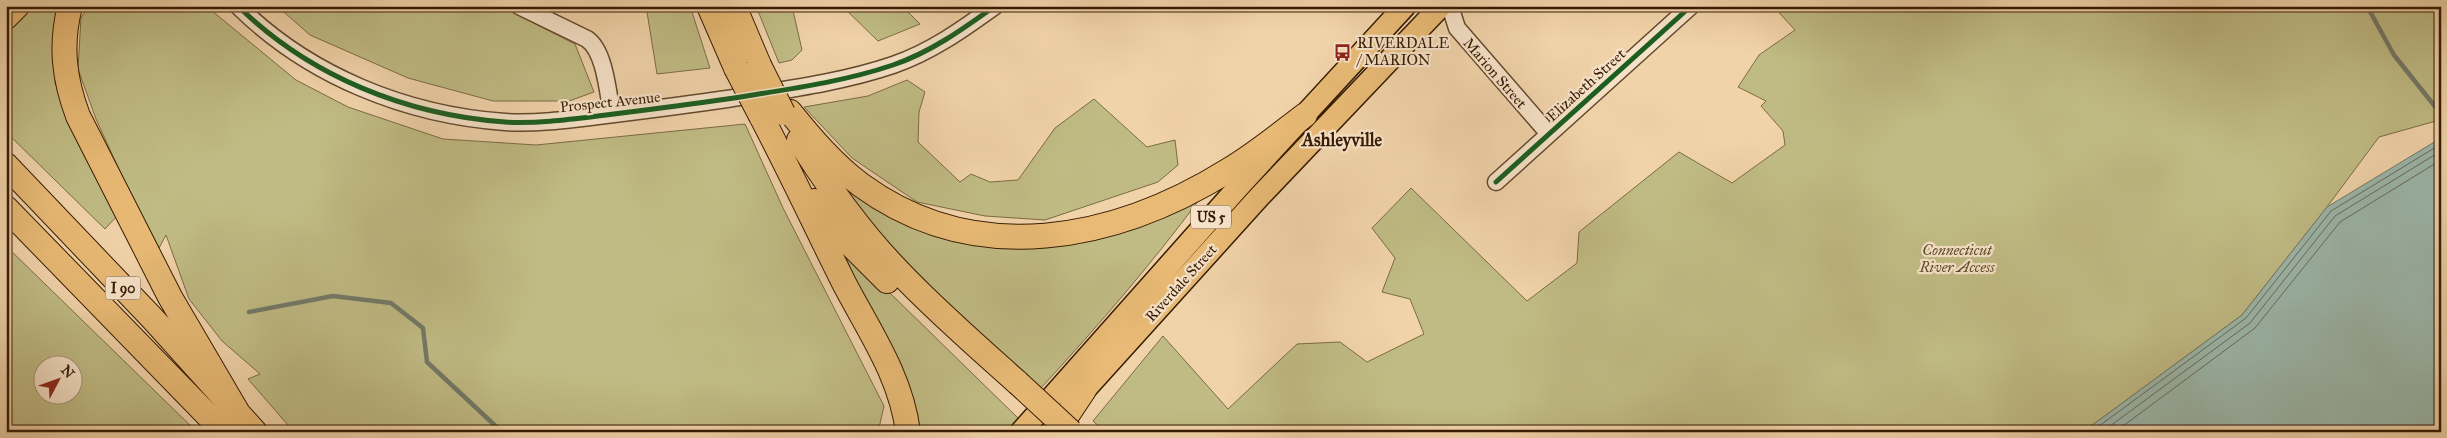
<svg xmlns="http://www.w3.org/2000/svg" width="2447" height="438" font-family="'IM FELL Great Primer',serif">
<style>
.green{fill:#c0bb84;stroke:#7b6b44;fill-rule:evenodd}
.water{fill:#9bb7ab;stroke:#737968}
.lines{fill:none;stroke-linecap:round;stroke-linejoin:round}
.shore{stroke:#686957;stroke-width:1}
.stream{stroke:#737968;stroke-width:4.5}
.minor-casing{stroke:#65492d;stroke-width:19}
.major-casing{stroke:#361b03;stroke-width:24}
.highway-casing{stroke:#361b03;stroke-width:26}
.minor{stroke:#f6e2c8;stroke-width:16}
.major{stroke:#e8ba75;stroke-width:21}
.highway{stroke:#e8ba75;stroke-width:24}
.highway-bridge-casing{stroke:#361b03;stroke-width:26;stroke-linecap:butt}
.highway-bridge{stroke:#e8ba75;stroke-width:24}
.cycleway-casing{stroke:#f6e2c8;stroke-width:8}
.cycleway{stroke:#1b5e20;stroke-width:5}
.labels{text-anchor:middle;stroke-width:4.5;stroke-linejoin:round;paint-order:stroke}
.shield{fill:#f6e2c8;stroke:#70573e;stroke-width:1}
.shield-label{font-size:14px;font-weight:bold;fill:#361b03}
.poi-label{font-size:15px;fill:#361b03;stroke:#f6e2c8;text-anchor:start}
.street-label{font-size:15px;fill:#361b03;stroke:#f6e2c8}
.park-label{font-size:15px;font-style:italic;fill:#5f4b2a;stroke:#f6e2c8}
.quarter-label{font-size:18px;font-weight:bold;fill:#361b03;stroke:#f6e2c8}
</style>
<rect width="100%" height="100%" fill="#f1d3aa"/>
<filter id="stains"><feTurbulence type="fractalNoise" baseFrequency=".004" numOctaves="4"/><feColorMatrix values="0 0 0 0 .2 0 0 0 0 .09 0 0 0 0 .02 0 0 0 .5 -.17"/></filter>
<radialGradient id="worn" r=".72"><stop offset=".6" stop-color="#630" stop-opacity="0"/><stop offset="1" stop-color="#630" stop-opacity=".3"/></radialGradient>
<!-- green -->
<path class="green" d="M31 6H63L53 49 55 83 82 148 117 216 105 229 6 132V33Z
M89 6H206L296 80 348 107 443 139 536 145 745 124 783 208 884 406 879 428 858 432H294L248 379 260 374 222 341 189 299 166 235 159 248 132 198 96 119 78 69 81 18Z
M277 6H500L575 44 594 92 569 101H493L408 78 310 35Z
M646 6H690L710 68 657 74Z
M756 6H792L802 50 792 60 779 63Z
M842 6H902L920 24 878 41Z
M1773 6H2441V102L2436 121 2379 137 2327 207 2242 315 2083 432H1105L1093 421 1163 336 1228 409 1297 344 1340 342 1367 362 1424 334 1410 299 1382 292 1395 258 1372 228 1411 188 1527 301 1577 263 1579 232 1679 152 1732 183 1785 145 1783 131 1761 106 1766 101 1738 87 1759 55 1795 30Z
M907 80 925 92 919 112 918 142 960 182 971 174 990 182 1018 180 1055 128 1094 99 1147 147 1175 140 1178 165 1158 182 1045 220 985 216 917 202 852 158 804 107 868 96Z
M834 177 983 244 1199 200C1150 266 1097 327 1041 388 966 323 895 256 834 177Z
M6 246 197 432H6ZM42 366H72V396H42Z
M849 253 1020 420 1009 432H919L847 260Z"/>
<!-- water -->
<path class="water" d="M2441 138V432H2083L2242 315 2327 207Z"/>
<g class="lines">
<!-- shore -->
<path class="shore" d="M2091 432 2246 318 2331 211 2441 144
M2102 432 2250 323 2335 216 2441 151
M2115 432 2255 328 2340 222 2441 160"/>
<!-- stream -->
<path class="stream" d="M2367 6 2394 55 2441 114
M249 312 333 296 391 303 423 328 427 362 502 432"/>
<defs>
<path id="minor" d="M238 6C309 76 406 115 505 122 538 124 573 119 606 115 646 110 686 105 727 99 782 90 840 83 893 65 931 52 963 29 995 6
M519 6 587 39C605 51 608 94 612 114
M1450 6 1457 28 1549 134
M1496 182 1691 6"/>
<path id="major" d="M1072 404 1260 196 1441 6
M1021 432 1242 183 1405 6"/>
<path id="highway" d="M70 6C60 45 64 79 78 116L170 297 238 413
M709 6 736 68
M734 6 759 65
M6 17 17 6
M790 112C811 138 834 165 861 185 976 269 1115 241 1229 170 1256 154 1280 134 1305 115
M761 116C790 171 816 227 844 283 869 331 901 376 908 432
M799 140C830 190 865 238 906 279 942 316 980 349 1018 383
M6 165 153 319 255 432
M814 201 851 245 887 281
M6 208 224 432
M1056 432 1084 390"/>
</defs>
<!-- minor casing -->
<use href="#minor" class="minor-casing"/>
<!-- major casing -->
<use href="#major" class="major-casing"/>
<!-- highway casing -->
<use href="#highway" class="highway-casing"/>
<!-- minor -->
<use href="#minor" class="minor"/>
<!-- major -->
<use href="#major" class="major"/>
<!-- highway -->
<use href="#highway" class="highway"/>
<defs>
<path id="highway-bridge" d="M759 65 783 113
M736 68 761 116
M1018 383 1071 432"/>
</defs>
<!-- highway-bridge casing -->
<use href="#highway-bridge" class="highway-bridge-casing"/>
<!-- highway-bridge -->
<use href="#highway-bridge" class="highway-bridge"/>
<defs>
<path id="cycleway" d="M238 6C309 76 406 115 505 122 538 124 573 119 606 115 646 110 686 105 727 99 782 90 840 83 893 65 931 52 963 29 995 6
M1496 182 1691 6"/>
</defs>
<!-- cycleway casing -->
<use href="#cycleway" class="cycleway-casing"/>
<!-- cycleway -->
<use href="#cycleway" class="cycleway"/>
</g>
<!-- icons -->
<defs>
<symbol id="bus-bare" viewBox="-9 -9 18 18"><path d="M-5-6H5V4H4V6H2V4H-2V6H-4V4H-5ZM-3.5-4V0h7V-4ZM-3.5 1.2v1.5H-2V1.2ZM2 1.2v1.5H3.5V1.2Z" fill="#8f2418" stroke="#f6e2c8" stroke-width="2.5" paint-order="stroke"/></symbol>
</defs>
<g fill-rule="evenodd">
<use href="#bus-bare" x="1330" y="40" width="25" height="25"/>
</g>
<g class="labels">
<!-- shield labels -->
<g class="shield">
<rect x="1191" y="205.5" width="40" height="23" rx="4"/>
<rect x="105.5" y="276.5" width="35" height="23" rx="4"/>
</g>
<g class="shield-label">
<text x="1211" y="222">US 5</text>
<text x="123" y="293">I 90</text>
</g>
<!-- poi labels -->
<g class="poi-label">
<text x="1357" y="48">RIVERDALE<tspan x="1357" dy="17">/ MARION</tspan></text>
</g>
<!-- street labels -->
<g class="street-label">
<text transform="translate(1495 73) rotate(49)" y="5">Marion Street</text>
<text transform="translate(1586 85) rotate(-42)" y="5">Elizabeth Street</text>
<text transform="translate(610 102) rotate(-6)" y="5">Prospect Avenue</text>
<text transform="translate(1181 283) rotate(-48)" y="5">Riverdale Street</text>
</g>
<!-- park labels -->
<g class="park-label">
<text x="1957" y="255">Connecticut<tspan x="1957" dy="17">River Access</tspan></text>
</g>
<!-- quarter labels -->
<g class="quarter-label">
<text x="1342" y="146">Ashleyville</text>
</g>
</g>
<!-- margin -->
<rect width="2447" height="438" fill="none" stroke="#f1d3aa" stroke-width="25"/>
<rect x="8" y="8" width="2432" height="423" fill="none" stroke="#361b03" stroke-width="2.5"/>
<rect x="12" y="12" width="2422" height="413" fill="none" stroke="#361b03"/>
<!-- north arrow -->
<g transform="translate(58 380) rotate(49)"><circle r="24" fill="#f6e2c8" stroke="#a99279"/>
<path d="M0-4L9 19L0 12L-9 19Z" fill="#8f2418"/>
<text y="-8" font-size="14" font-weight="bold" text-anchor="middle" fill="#361b03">N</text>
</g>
<rect width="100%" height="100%" filter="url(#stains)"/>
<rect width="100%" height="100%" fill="url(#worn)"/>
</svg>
